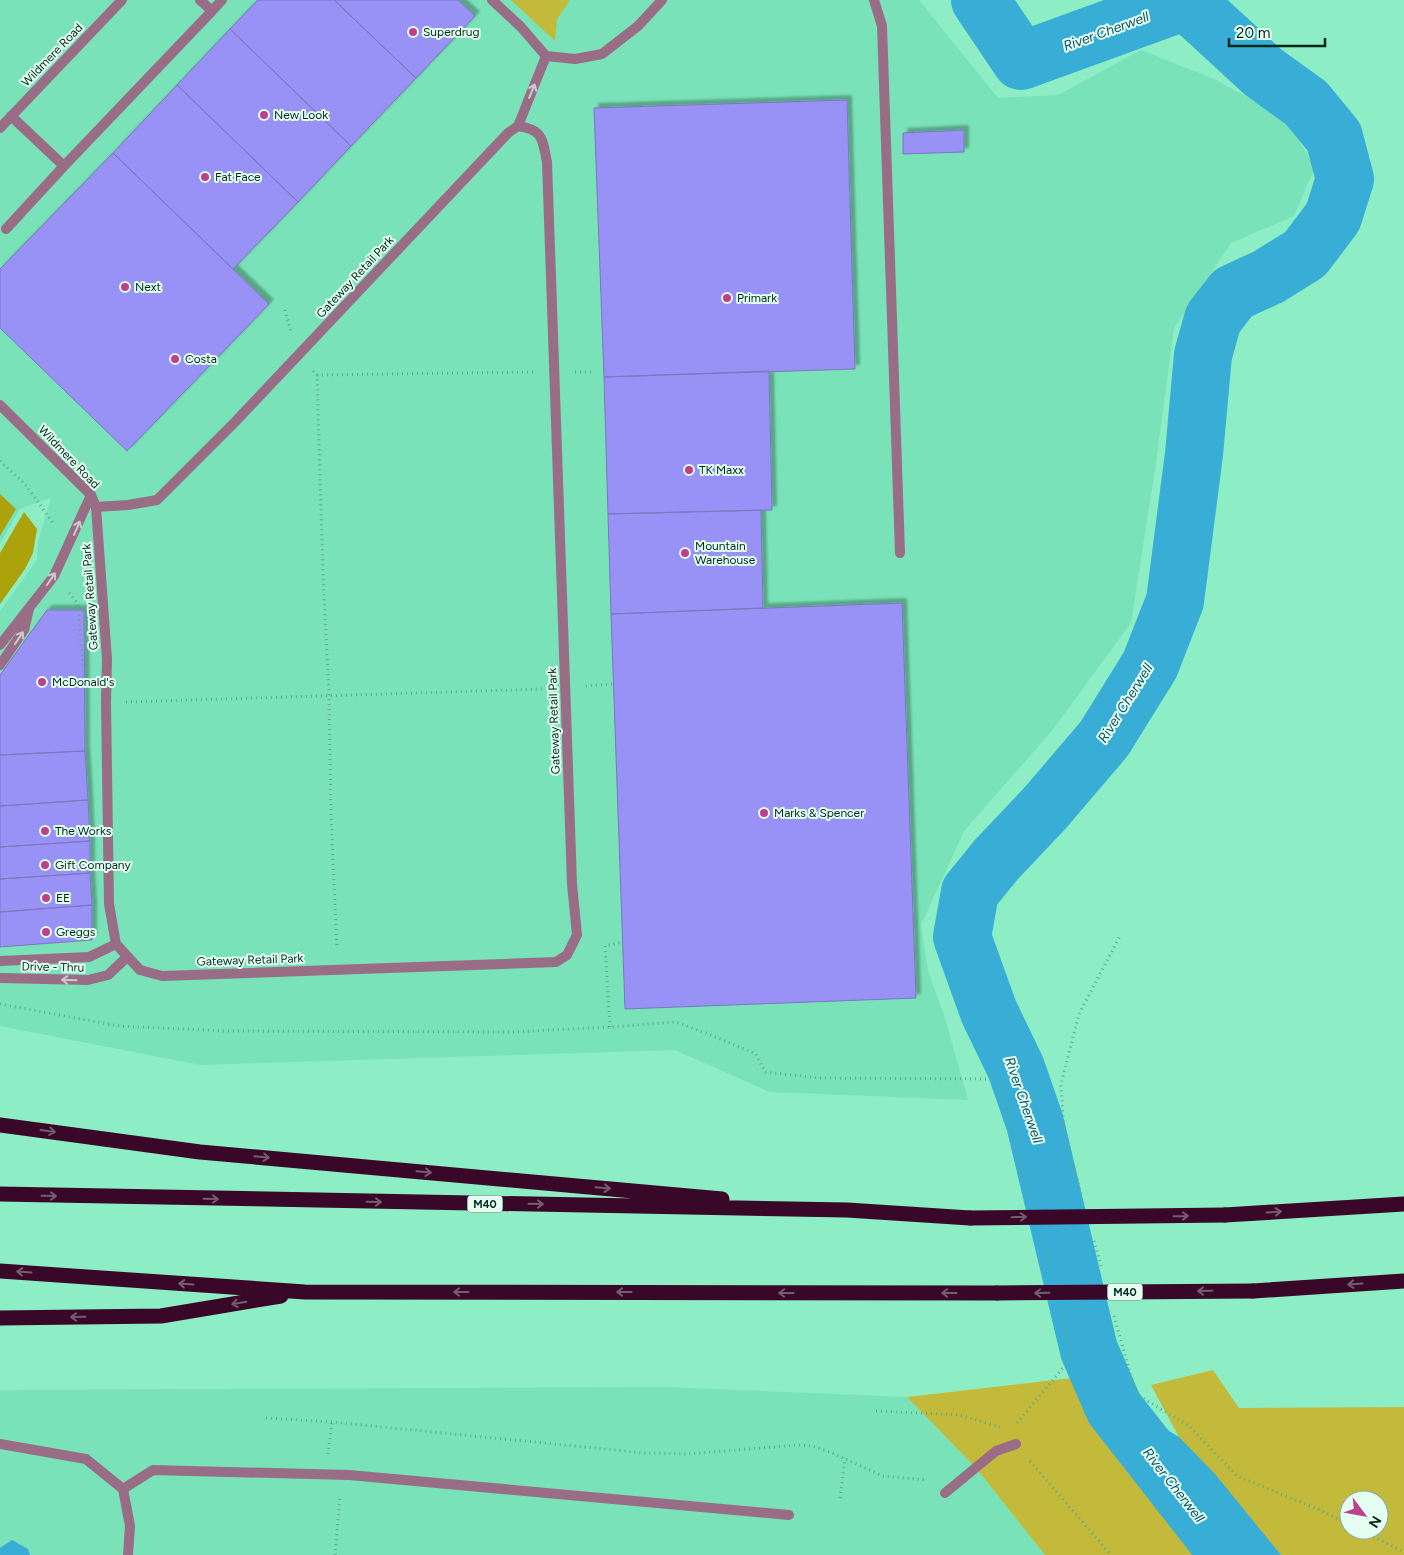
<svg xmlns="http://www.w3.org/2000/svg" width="1404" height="1555" font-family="Figtree,sans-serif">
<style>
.built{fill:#79e2b8}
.green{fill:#c3ba3c;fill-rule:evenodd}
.forest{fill:#aba20c}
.water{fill:#38aed6}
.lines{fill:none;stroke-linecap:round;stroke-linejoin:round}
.river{stroke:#38aed6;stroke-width:58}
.building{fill:#9891f6;stroke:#7b77bf;filter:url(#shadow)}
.path{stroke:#5ca98a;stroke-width:3;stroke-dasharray:1 4;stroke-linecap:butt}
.lane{stroke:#9a6d86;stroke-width:10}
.street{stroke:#9a6d86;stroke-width:10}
.highway{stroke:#390728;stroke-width:15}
.highway-bridge{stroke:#390728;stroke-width:15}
.oneway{stroke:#cacbcc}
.oneway2{stroke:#755d6f}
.poi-dot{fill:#bd408f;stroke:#e4fef2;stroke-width:2}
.labels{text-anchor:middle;stroke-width:4;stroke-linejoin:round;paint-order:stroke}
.shield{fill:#e4fef2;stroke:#446a5c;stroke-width:1}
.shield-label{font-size:11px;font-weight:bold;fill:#002a1c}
.poi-label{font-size:12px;fill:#002a1c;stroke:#e4fef2;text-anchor:start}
.street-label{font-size:12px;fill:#002a1c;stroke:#e4fef2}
.water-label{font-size:14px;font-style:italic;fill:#0f5065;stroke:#e4fef2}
</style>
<defs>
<filter id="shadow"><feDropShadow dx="4.5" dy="-4.5" stdDeviation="1" flood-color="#0004"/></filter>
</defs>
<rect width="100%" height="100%" fill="#8dedc5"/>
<!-- built -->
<path class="built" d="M0 0H919L998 98 1058 95 1141 50 1214 79 1285 118 1315 167 1294 216 1231 243 1174 328 1156 463 1131 623 1051 732 964 831 921 925 928 971 944 1015 968 1100 770 1092 675 1050 201 1065 0 1026V611L37 560 38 542 51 498 20 509 0 544Z
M665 1387 907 1397 976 1468 1045 1555H0V1390Z"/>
<!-- green -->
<path class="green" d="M511 0H570L557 19 555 41Z
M1213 1370 1239 1408 1404 1407V1555H1278L1179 1437 1151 1385ZM1349 1500H1379V1530H1349Z
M1080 1377 1196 1546 1204 1555H1045L976 1468 907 1397Z"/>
<!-- forest -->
<path class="forest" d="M0 494 16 509 0 536Z
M24 512 37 529 33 553 25 569 0 604V553Z"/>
<!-- water -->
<path class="water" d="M1080 1377 1179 1437 1215 1474 1281 1555H1210Z
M12 1540 28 1549 30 1555H0V1548Z"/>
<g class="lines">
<!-- river -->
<path class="river" d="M980 0 1021 61 1186 1 1263 72 1306 103 1334 137 1345 179 1333 217 1305 254 1268 277 1233 293 1213 319 1203 355 1194 454 1175 601 1150 665 1104 739 1046 807 996 860 970 892 962 937 989 1012 1016 1068 1035 1123 1089 1350 1114 1408 1229 1555"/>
</g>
<!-- building -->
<path class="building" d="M258 0H334L416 78 351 146 230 29Z
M334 0H458L475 16 416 78Z
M230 29 351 146 298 202 177 85Z
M177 85 298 202 233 269 113 153Z
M847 100 855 369 604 377 594 108Z
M964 130V152L903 154V133Z
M113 153 269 304 127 451 0 328V269Z
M769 371 772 510 608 514 604 377Z
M761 510 763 608 611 614 608 514Z
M902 603 916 998 625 1009 611 614Z
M47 610H84L85 751 0 755V675Z
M85 751 88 800 0 806V755Z
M88 800 90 841 0 847V806Z
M90 841V873L0 879V847Z
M90 873 92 905 0 912V879Z
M92 905V940L0 947V912Z"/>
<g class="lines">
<!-- path -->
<path class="path" d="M285 310 291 332
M313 371 317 375 323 575 329 695 331 817 337 948
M575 372H591
M317 375 534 372
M0 461 25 484 53 523
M69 593 78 604 83 668
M586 686 613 684
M126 702 545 689
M0 1004 119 1026 223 1031 512 1032 610 1027 675 1022 706 1033 756 1054 765 1072 818 1078 999 1079 1029 1193
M610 1027 605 946 623 942
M1081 1194 1064 1133 1061 1084 1079 1014 1121 934
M1041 1240 1049 1268
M1094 1241 1102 1269
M1114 1316 1136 1394 1189 1426 1237 1476 1320 1510 1349 1524
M876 1411 959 1415 1000 1427
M266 1418 332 1422 645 1453 687 1454 799 1445 812 1446 830 1452 883 1476 927 1480
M1017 1423 1072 1357 1061 1315
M328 1454 332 1422
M1030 1461 1111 1555
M840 1498 845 1458
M1360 1530 1404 1552
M335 1555 340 1496"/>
<!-- lane -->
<path class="lane" d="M874 0 882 26 900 553
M212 11 222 0
M11 116 64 166 212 11 200 0
M518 126C544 130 542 139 547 162L572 884 577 935 567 955 556 962 162 976 140 970 116 944 109 904 106 702 107 659 96 507 128 505 157 500 235 422 508 133Z
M518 126 546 56 575 59 602 54 638 26 662 0
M6 229 64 166
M0 645 54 576 91 495
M0 665 24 630 29 609
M0 961 89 957 116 944
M0 978 88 980 108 975 127 957
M0 1444 86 1459 123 1489 130 1526 128 1555
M123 1489 153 1470 349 1475 789 1515
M945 1493 996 1451 1016 1444"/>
<!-- street -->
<path class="street" d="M492 0 521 27 546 56
M0 128 122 0
M0 405 91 495 96 507"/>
<!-- highway -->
<path class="highway" d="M0 1125 200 1152 722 1199
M0 1194 847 1210 970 1218
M1225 1215 1404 1204
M0 1271 305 1292 997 1293
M1253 1291 1404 1281
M0 1318 161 1316 281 1296"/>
<!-- highway-bridge -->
<path class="highway-bridge" d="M970 1218 1225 1215
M997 1293 1253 1291"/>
</g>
<!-- one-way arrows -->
<defs><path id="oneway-shaft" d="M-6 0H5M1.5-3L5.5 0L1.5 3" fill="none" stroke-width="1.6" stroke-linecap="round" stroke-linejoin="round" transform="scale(1.25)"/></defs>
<g class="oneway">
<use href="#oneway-shaft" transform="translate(532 91) rotate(-68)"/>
<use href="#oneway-shaft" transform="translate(77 528) rotate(-66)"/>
<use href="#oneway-shaft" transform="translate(51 579) rotate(-56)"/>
<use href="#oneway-shaft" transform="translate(19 638) rotate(-56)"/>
<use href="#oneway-shaft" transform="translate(69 980) rotate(-178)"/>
</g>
<g class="oneway2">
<use href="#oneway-shaft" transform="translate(48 1131) rotate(8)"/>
<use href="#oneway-shaft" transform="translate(262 1157) rotate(5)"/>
<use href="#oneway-shaft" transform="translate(424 1172) rotate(5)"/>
<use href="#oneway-shaft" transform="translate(603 1188) rotate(5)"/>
<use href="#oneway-shaft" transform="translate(49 1196) rotate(1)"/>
<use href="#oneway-shaft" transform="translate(211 1199) rotate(1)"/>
<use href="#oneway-shaft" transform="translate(374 1202) rotate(1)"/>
<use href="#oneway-shaft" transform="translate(536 1204) rotate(1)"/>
<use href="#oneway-shaft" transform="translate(1274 1212) rotate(-4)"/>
<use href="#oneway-shaft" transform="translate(1181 1216) rotate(-1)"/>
<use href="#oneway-shaft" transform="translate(1019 1217) rotate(-1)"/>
<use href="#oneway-shaft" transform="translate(24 1272) rotate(-176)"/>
<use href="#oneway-shaft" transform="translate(186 1284) rotate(-176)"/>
<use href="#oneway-shaft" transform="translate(1355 1284) rotate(176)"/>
<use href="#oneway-shaft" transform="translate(1205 1291) rotate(179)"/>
<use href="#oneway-shaft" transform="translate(461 1292) rotate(-180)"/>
<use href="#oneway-shaft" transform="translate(624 1292) rotate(-180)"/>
<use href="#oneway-shaft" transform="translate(786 1293) rotate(-180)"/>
<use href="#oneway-shaft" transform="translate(949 1293) rotate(-180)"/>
<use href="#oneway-shaft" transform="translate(1042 1293) rotate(179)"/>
<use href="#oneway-shaft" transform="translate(239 1303) rotate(170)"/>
<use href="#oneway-shaft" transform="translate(78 1317) rotate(179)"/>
</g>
<!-- markers -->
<g class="poi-dot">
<circle cx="413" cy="32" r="5"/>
<circle cx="264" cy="115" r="5"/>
<circle cx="205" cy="177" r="5"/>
<circle cx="125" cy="287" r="5"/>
<circle cx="727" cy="298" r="5"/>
<circle cx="175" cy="359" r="5"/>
<circle cx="689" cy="470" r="5"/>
<circle cx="685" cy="553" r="5"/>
<circle cx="42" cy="682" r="5"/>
<circle cx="764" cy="813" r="5"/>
<circle cx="45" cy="831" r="5"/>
<circle cx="45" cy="865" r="5"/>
<circle cx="46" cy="898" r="5"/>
<circle cx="46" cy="932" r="5"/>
</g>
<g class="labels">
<!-- shield labels -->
<g class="shield">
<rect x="467.5" y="1195.5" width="35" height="17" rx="4"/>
<rect x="1107.5" y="1283.5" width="35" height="17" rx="4"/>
</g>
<g class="shield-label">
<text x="485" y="1208">M40</text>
<text x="1125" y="1296">M40</text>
</g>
<!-- poi labels -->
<g class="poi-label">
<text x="423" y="36">Superdrug</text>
<text x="274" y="119">New Look</text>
<text x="215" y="181">Fat Face</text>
<text x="135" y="291">Next</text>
<text x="737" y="302">Primark</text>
<text x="185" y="363">Costa</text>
<text x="699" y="474">TK Maxx</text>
<text x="695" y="550">Mountain<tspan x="695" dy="14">Warehouse</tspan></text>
<text x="52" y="686">McDonald's</text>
<text x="774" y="817">Marks &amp; Spencer</text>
<text x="55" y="835">The Works</text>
<text x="55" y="869">Gift Company</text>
<text x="56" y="902">EE</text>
<text x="56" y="936">Greggs</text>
</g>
<!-- street labels -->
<g class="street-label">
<text transform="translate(52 55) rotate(-46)" y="4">Wildmere Road</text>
<text transform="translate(355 277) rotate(-47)" y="4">Gateway Retail Park</text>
<text transform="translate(69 457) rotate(46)" y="4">Wildmere Road</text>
<text transform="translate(90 597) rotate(-94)" y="4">Gateway Retail Park</text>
<text transform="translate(554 721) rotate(-92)" y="4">Gateway Retail Park</text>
<text transform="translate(250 960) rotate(-2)" y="4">Gateway Retail Park</text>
<text transform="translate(53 967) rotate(1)" y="4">Drive - Thru</text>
</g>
<!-- water labels -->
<g class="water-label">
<text transform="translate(1106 31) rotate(-20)" y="5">River Cherwell</text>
<text transform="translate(1125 703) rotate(-58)" y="5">River Cherwell</text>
<text transform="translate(1024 1100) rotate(71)" y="5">River Cherwell</text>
<text transform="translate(1174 1485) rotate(52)" y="5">River Cherwell</text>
</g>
</g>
<!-- north arrow -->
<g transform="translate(1364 1515) rotate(122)"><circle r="24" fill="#e4fef2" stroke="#89a99c"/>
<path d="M0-4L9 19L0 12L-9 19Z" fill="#bd408f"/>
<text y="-8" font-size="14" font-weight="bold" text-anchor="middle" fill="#002a1c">N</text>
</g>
<!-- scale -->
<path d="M1229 38v8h96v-8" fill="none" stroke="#002a1c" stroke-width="2.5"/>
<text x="1236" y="38" font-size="15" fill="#002a1c" stroke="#e4fef2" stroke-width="4" paint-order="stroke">20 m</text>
</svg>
